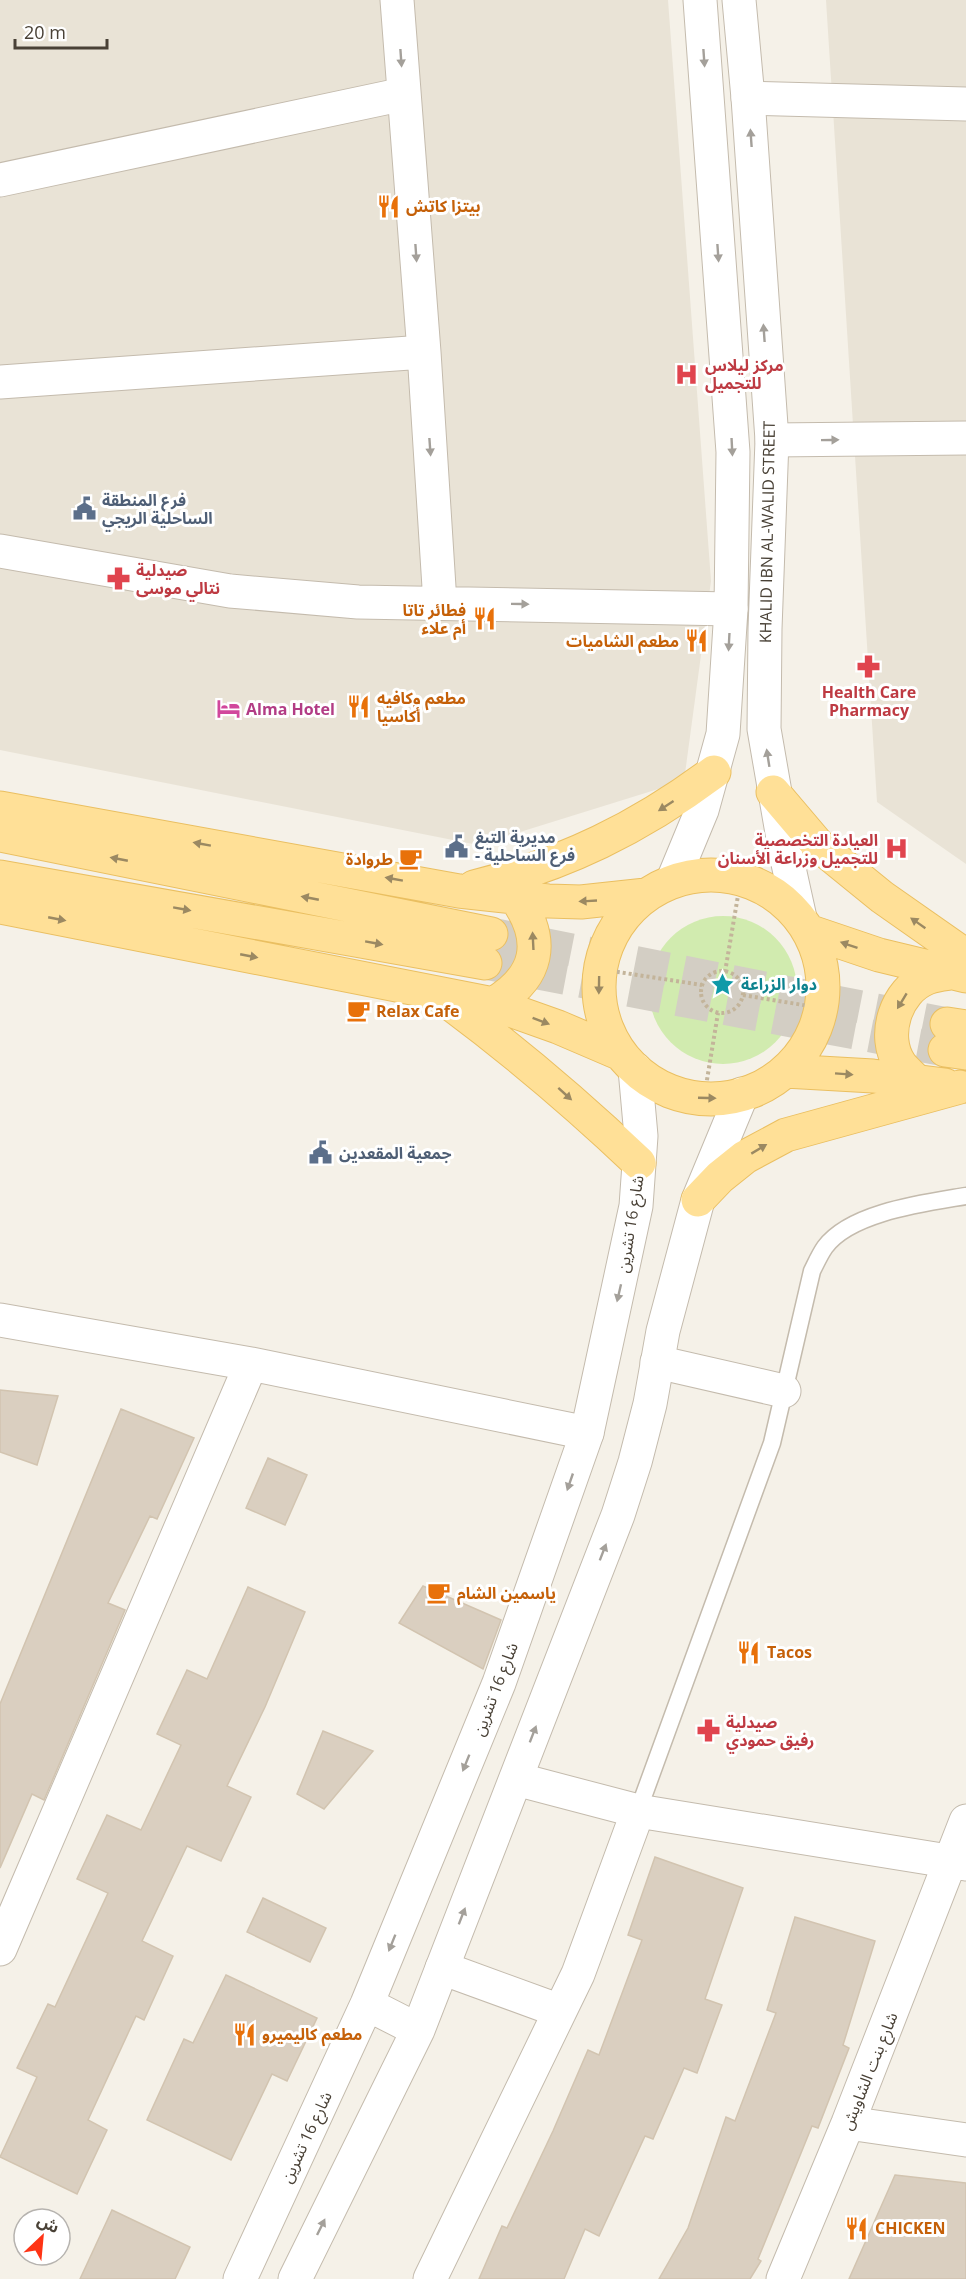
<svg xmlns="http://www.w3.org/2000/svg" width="966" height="2279" font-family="'Open Sans','Noto Sans Arabic',sans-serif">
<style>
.residential{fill:#e9e3d6}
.green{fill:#d1ebaf}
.building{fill:#dacfc0;stroke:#d2c4b0;stroke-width:1.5}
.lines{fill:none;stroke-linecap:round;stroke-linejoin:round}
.primary-tunnel{stroke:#d3cec4;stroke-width:33;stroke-dasharray:33 16;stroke-linecap:butt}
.service-casing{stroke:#c4bbad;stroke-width:19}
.minor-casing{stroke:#c4bbad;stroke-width:35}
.tertiary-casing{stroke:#c4bbad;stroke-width:35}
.primary-casing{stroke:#eabf61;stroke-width:35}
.path{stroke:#c3b49a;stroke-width:4;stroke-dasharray:3 3;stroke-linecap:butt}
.service{stroke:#fff;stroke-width:16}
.minor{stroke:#fff;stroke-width:33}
.tertiary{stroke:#fff;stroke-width:33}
.primary{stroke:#ffe097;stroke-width:33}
.oneway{fill:#a4a09a}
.oneway2{fill:#9b8962}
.labels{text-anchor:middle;stroke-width:6;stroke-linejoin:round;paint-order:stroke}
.food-label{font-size:16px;font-weight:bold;fill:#c56008;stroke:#fff;text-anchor:start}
.health-label{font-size:16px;font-weight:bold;fill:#be3a42;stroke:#fff;text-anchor:start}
.service-label{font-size:16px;font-weight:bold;fill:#4e5e75;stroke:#fff;text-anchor:start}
.street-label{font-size:16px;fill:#494136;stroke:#fff}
.hotel-label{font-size:16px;font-weight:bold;fill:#b23c85;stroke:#fff;text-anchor:start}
.culture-label{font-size:16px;font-weight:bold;fill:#0d838f;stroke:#fff;text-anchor:start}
</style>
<rect width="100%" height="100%" fill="#f5f1e8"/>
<!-- residential -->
<path class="residential" d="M0 0H668L711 581 684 781 478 845 0 750Z
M826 0H966V864L877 802Z"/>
<!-- green -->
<path class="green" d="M649 990a74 74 0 1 1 148 0a74 74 0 1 1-148 0Z"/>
<!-- building -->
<path class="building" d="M0 1390 58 1396 37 1465 0 1452Z
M121 1409 194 1438 157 1519 150 1516 108 1603 125 1610 44 1800 32 1794 0 1868V1704Z
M268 1458 307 1475 285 1525 246 1508Z
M423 1586 501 1620 483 1669 399 1623Z
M248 1587 305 1612 265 1707 227 1786 251 1797 221 1861 187 1846 142 1941 173 1956 144 2020 136 2016 88 2120 107 2130 77 2194 0 2157 37 2077 17 2068 48 2004 55 2007 108 1893 77 1879 107 1815 141 1830 181 1745 157 1734 187 1670 207 1679Z
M323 1731 373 1751 324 1809 297 1794Z
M655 1857 743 1888 705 1999 722 2005 697 2073 684 2068 653 2139 645 2136 599 2236 585 2229 564 2279H479L502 2226 507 2228 553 2131 588 2050 599 2055 642 1940 628 1935Z
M263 1898 326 1928 310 1962 247 1932Z
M795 1917 875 1941 843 2045 849 2048 818 2128 812 2126 758 2259 761 2261 750 2279H659L688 2228 726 2117 735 2121 776 2013 767 2010Z
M226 1975 317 2018 287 2081 272 2074 231 2160 147 2120 184 2039 193 2043Z
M895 2175 966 2183V2279H849Z
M112 2210 190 2247 175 2279H80Z"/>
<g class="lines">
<!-- primary-tunnel -->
<path class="primary-tunnel" d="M491 934 947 1024
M485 963 945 1050"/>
<defs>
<path id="service" d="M638 1811 772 1443 812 1271C816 1263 820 1254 825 1247 851 1212 925 1203 966 1196"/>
<path id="minor" d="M397 0 424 352 440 603
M748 98 966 104
M0 180 404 94
M0 382 424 352
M772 440 966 438
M0 551 230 591 358 602 731 609
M0 1320 251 1364 587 1433
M657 1362 784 1391
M516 1779 638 1811 966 1864
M0 1949 251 1364
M442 1968 560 2011
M848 2123 966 2140
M430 2279 578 1974 638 1811
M783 2279 848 2123 966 1821"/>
<path id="tertiary" d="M739 0 748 98 772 440 765 629 764 729 785 850 800 918
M673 880 702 810 723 734 731 609 733 452 700 0
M367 2004 418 2030
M240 2279 367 2004 499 1683 587 1433 636 1206 641 1136 635 1069
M295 2279 418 2030 618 1515 635 1462 650 1404 663 1331 698 1200 742 1094"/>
<path id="primary" d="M773 792 818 845 882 897 966 956
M0 808 459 891 548 901 581 902 646 895
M0 835 491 934
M599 987a112 112 0 1 1 224 0a112 112 0 1 1-224 0Z
M0 877 485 963
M474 887C565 864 639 828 714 772
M0 907 493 1004 558 1027 621 1054
M808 931 879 955 966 976
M443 998C512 1049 577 1104 639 1163
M493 1004C539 977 546 941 516 898
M947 1024 966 1027
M945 1050 966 1053
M785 1071 873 1076 945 1085
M916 1081C911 1075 904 1070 900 1064 881 1036 896 990 927 978 934 975 943 974 950 973
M698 1200 720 1177 745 1157 786 1135 960 1087"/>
</defs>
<!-- service casing -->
<use href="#service" class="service-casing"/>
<!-- minor casing -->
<use href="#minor" class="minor-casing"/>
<!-- tertiary casing -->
<use href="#tertiary" class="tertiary-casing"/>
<!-- primary casing -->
<use href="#primary" class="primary-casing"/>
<!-- path -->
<path class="path" d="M599 969 702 985
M701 992a21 21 0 1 1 42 0a21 21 0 1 1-42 0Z
M725 972 741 878
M743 995 821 1008
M704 1098 718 1013"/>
<!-- service -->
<use href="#service" class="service"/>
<!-- minor -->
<use href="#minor" class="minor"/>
<!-- tertiary -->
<use href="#tertiary" class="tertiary"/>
<!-- primary -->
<use href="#primary" class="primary"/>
</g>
<!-- one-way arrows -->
<defs><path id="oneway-solid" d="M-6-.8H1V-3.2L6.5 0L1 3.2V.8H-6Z" transform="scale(1.5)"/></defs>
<g class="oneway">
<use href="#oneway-solid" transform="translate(401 58) rotate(86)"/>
<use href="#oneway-solid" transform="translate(704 58) rotate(86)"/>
<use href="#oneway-solid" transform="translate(751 138) rotate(-94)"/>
<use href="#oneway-solid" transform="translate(416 253) rotate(86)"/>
<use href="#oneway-solid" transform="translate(718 253) rotate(86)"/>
<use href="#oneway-solid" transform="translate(764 333) rotate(-94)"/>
<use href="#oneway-solid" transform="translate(830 440) rotate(-1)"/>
<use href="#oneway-solid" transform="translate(430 447) rotate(86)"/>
<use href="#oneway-solid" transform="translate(732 447) rotate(87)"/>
<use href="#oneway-solid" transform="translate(520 604) rotate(1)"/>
<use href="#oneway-solid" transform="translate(729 642) rotate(93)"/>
<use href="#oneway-solid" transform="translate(768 758) rotate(-99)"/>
<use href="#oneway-solid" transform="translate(619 1293) rotate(103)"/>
<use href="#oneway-solid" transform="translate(570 1482) rotate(109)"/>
<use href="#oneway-solid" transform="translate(603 1552) rotate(-69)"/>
<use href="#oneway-solid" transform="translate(533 1734) rotate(-69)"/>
<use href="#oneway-solid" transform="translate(466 1763) rotate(112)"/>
<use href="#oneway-solid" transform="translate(462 1916) rotate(-69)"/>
<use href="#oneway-solid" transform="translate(392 1943) rotate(112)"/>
<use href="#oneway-solid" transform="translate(321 2227) rotate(-64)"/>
</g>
<g class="oneway2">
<use href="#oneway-solid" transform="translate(666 806) rotate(147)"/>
<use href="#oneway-solid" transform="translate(202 844) rotate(-170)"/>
<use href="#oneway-solid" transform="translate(119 859) rotate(-169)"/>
<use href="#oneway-solid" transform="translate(394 879) rotate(-170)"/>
<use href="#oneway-solid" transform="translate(310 898) rotate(-169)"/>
<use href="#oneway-solid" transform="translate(588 901) rotate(177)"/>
<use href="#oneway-solid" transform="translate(182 909) rotate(10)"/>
<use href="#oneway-solid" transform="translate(57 919) rotate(11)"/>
<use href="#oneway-solid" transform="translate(918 923) rotate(-145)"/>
<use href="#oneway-solid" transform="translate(533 941) rotate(-93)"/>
<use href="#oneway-solid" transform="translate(374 943) rotate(10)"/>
<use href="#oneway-solid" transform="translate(849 945) rotate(-161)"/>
<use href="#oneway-solid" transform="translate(249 956) rotate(11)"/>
<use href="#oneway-solid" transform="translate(599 985) rotate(91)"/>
<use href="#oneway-solid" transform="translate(902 1001) rotate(121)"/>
<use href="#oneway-solid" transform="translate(541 1021) rotate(21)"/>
<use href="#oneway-solid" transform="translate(844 1074) rotate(4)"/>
<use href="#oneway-solid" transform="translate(565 1094) rotate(42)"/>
<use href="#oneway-solid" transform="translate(707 1098) rotate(2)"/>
<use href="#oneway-solid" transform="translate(759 1149) rotate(-31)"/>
</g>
<!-- icons -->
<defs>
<symbol id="restaurant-bare" viewBox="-9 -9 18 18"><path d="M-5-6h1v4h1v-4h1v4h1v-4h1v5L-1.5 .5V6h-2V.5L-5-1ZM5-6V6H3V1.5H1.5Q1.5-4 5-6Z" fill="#e8710a" stroke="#fff" stroke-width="2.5" paint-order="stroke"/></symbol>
<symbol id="hospital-bare" viewBox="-9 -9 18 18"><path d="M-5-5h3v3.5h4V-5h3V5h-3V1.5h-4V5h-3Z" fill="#e0444e" stroke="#fff" stroke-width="2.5" paint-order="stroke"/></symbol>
<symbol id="civic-bare" viewBox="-9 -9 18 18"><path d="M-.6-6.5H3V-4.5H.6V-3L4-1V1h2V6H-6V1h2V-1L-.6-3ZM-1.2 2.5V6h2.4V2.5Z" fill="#5c6f8a" stroke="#fff" stroke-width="2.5" paint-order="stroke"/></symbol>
<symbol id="pharmacy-bare" viewBox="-9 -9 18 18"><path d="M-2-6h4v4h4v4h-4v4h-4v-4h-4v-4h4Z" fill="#e0444e" stroke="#fff" stroke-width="2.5" paint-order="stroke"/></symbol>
<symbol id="hotel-bare" viewBox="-9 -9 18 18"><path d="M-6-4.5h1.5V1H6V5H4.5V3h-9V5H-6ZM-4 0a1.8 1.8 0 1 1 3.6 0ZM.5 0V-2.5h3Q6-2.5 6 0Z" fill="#d1479c" stroke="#fff" stroke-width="2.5" paint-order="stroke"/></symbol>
<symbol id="cafe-bare" viewBox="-9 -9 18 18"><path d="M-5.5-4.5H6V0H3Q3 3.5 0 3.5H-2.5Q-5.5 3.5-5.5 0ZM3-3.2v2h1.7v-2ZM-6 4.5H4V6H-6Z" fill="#e8710a" stroke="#fff" stroke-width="2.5" paint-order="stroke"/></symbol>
<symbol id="sight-bare" viewBox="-9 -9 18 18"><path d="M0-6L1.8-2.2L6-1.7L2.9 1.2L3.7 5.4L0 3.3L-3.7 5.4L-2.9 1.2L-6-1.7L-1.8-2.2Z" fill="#0f9aa8" stroke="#fff" stroke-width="2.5" paint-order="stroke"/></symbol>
</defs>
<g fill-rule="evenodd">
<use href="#restaurant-bare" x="372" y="190" width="33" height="33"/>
<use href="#hospital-bare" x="670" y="358" width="33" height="33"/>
<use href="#civic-bare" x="68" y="492" width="33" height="33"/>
<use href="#pharmacy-bare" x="102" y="562" width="33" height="33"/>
<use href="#restaurant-bare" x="468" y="602" width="33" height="33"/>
<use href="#restaurant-bare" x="680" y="624" width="33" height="33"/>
<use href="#pharmacy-bare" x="852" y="650" width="33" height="33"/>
<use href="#restaurant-bare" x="342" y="690" width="33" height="33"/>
<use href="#hotel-bare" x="212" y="692" width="33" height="33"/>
<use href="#civic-bare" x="440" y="830" width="33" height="33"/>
<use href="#hospital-bare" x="880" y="832" width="33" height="33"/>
<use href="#cafe-bare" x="394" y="842" width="33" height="33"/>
<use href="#sight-bare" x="706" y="968" width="33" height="33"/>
<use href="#cafe-bare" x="342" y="994" width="33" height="33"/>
<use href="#civic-bare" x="304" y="1136" width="33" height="33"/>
<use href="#cafe-bare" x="422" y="1576" width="33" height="33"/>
<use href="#restaurant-bare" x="732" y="1636" width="33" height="33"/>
<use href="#pharmacy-bare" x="692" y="1714" width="33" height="33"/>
<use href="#restaurant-bare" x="228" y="2018" width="33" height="33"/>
<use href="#restaurant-bare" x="840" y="2212" width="33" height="33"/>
</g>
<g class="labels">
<!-- food labels -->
<g class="food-label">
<text x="406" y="212">بيتزا كاتش</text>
<text x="466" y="616" text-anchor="end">فطائر تاتا<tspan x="466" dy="18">أم علاء</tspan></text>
<text x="679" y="647" text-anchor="end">مطعم الشاميات</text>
<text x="377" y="704">مطعم وكافيه<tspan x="377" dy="18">أكاسيا</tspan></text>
<text x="393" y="865" text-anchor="end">طروادة</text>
<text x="376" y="1017">Relax Cafe</text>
<text x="457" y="1599">ياسمين الشام</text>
<text x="767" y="1658">Tacos</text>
<text x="262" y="2040">مطعم كاليميرو</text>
<text x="875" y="2234">CHICKEN</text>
</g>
<!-- health labels -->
<g class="health-label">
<text x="705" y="371">مركز ليلاس<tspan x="705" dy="18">للتجميل</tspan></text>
<text x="136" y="576">صيدلية<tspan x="136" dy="18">نتالي موسى</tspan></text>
<text x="869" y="698" text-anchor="middle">Health Care<tspan x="869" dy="18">Pharmacy</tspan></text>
<text x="878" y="846" text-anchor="end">العيادة التخصصية<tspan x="878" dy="18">للتجميل وزراعة الأسنان</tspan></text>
<text x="726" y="1728">صيدلية<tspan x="726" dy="18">رفيق حمودي</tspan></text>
</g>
<!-- service labels -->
<g class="service-label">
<text x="102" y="506">فرع المنطقة<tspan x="102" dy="18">الساحلية الريجي</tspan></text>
<text x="475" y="843">مديرية التبغ<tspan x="475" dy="18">- فرع الساحلية</tspan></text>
<text x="339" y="1159">جمعية المقعدين</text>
</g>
<!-- street labels -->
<g class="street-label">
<text transform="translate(767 532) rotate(-89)" y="6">KHALID IBN AL-WALID STREET</text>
<text transform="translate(630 1224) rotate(-81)" y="6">شارع 16 تشرين</text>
<text transform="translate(495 1689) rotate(-69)" y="6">شارع 16 تشرين</text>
<text transform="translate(869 2071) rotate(-68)" y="6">شارع بنت الشاويش</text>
<text transform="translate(306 2137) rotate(-65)" y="6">شارع 16 تشرين</text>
</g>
<!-- hotel labels -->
<g class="hotel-label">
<text x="246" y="715">Alma Hotel</text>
</g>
<!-- culture labels -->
<g class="culture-label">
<text x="741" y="990">دوار الزراعة</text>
</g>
</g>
<!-- north arrow -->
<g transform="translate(42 2237) rotate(26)"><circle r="28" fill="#ffffff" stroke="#b6b3af" stroke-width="1.5"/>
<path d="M0-4.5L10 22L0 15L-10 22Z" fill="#ff3415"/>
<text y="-9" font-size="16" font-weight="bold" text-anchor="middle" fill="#494136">ش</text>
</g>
<!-- scale -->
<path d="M15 39v9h92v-9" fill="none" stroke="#494136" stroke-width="3"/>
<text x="24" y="39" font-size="18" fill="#494136" stroke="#ffffff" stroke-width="4.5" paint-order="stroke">20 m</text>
</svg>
